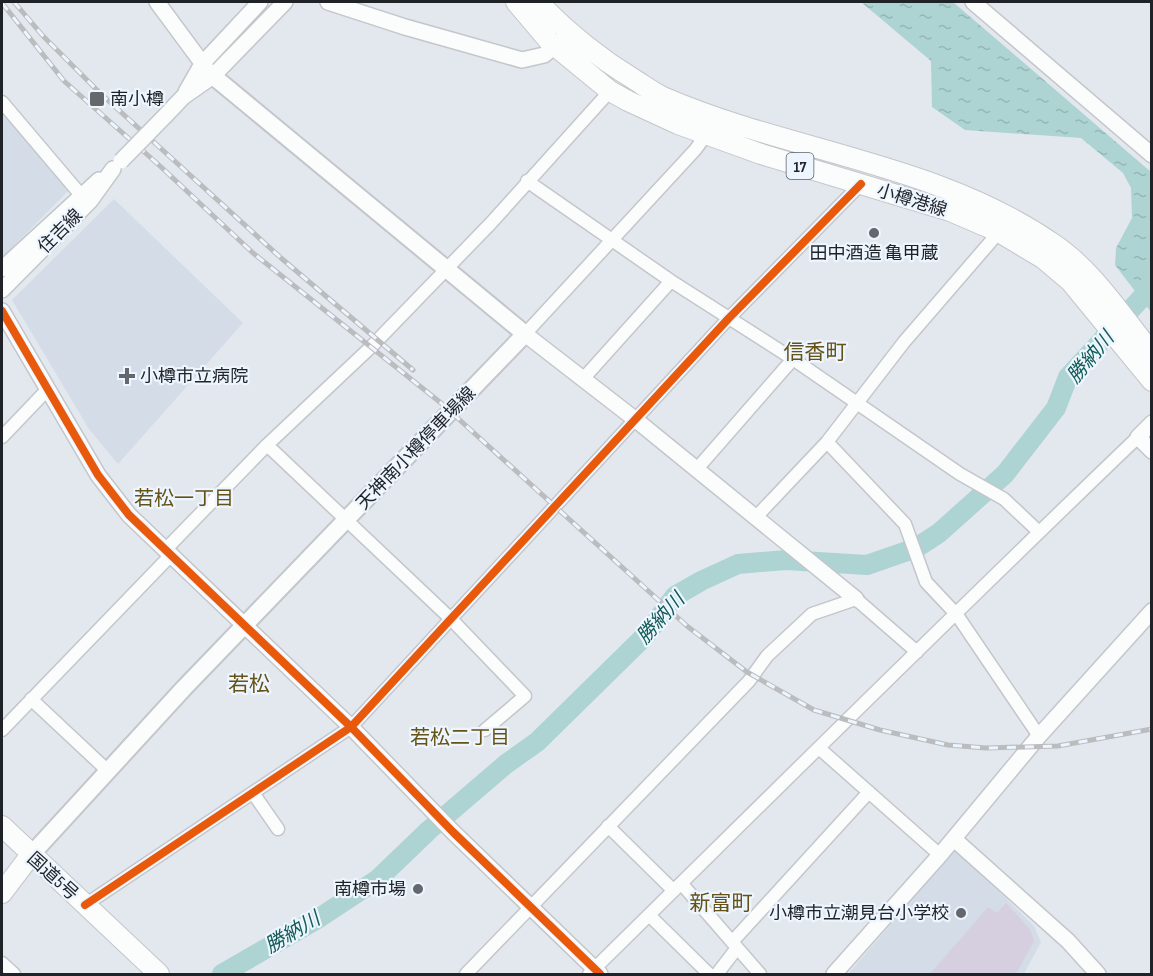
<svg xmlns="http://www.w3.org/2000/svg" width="1153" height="976" font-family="'Sofia Sans Condensed','Noto Sans JP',sans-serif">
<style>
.built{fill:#d3dce7}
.grass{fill:#d6cfdf}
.water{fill:url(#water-ripples)}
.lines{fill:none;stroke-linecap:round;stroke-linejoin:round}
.river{stroke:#add4d2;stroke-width:20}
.minor-casing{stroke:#c3c6ca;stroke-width:15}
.tertiary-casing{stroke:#c3c6ca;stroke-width:18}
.secondary-casing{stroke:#c3c6ca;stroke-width:20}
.primary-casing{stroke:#c3c6ca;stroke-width:22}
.trunk-casing{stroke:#c3c6ca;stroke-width:22}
.minor{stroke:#fbfcfc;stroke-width:12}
.tertiary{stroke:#fbfcfc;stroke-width:15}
.secondary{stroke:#fbfcfc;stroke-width:16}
.primary{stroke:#fbfcfc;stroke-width:20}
.trunk{stroke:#fbfcfc;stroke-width:20}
.rail-casing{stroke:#bbbcbe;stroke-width:5}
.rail{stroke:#edf5ff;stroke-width:3;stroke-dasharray:9;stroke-linecap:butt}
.tertiary-bridge-casing{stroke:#c3c6ca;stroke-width:18;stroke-linecap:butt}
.tertiary-bridge{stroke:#fbfcfc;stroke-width:15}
.cycleway-casing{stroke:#edf5ff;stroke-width:11}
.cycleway{stroke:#e8590c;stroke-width:8}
.poi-dot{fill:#64676c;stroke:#edf5ff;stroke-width:2}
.labels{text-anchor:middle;stroke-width:4.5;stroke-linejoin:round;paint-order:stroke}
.shield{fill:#edf5ff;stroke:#5d6167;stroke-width:1.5}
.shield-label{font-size:16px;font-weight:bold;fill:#1f2226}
.poi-label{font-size:18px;fill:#1f2226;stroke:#edf5ff;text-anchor:start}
.street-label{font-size:18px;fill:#1f2226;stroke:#edf5ff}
.water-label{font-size:20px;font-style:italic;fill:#135c57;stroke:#edf5ff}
.neighbourhood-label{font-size:20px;fill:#655216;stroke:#edf5ff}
.quarter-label{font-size:21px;fill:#655216;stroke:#edf5ff}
</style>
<defs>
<pattern id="water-ripples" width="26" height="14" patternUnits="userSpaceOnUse" patternTransform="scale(1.5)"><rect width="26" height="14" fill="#add4d2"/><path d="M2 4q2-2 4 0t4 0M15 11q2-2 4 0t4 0" fill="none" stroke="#94b6b4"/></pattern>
</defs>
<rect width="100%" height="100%" fill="#e3e8ee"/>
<!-- built -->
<path class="built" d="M2 106 69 190 2 258Z
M114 199 243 323 118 464 89 429 12 300Z
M956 849 1034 926 1041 942 1024 974H848Z"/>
<!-- grass -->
<path class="grass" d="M1006 903 1030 929 1034 941 1016 974H930L988 907 997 913Z"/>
<!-- water -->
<path class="water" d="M861 2H953L1151 172V312L1115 265 1116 248 1132 218 1131 188 1123 173 1081 138 965 130 932 107 931 61Z"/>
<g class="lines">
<!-- river -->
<path class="river" d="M222 974 319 918 378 879 429 830 506 764 537 742 646 635 675 596 701 581 738 564 786 560 867 565 916 548 939 533 1005 474 1056 408 1068 377 1146 293 1152 280"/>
<defs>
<path id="minor" d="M2 102 80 194
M527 181 671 281 793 359 960 474 1004 499 1038 531
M525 334 695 150 709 131
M583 379 671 281
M2 437 47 390
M827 442 905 524 926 582 957 615 1039 736
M267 445 451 619 525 696 485 730
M696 470 793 359
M756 517 827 442 904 342 999 232
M166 549 267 445 371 347 491 223 610 91
M31 699 109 772
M2 730 172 554
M820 749 940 855
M253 793 278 829
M608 826 673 890
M681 883 760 974
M85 905 351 727 729 318 861 184
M649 915 709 974
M732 942 869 792
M2 963 14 974
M466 974 749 681 767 656 812 614 856 599 917 652
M589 974C771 795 953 614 1138 437
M717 974 737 948"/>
<path id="tertiary" d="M157 2 208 71
M328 2 405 27 522 60 544 55 562 40
M973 2 1152 155
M186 92 202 64 260 2
M166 115 183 97 213 76 285 2
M2 269 99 180
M2 290 90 201 113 169
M2 311 98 475 129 515 351 727 453 832 600 974
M525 334 636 420 856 599
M1152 423 1138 437 1152 451
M954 839 1068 941 1098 974
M834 974 940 855 1039 736 1152 611"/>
<path id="secondary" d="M30 856 184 688 525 334 213 76"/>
<path id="primary" d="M516 2 549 41 610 91 628 101 678 124 761 154 950 211 999 232 1044 259 1070 281 1152 381
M538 2C567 32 596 56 632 78 642 84 652 92 663 97 790 152 936 163 1052 243 1093 270 1121 315 1152 353"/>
<path id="trunk" d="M2 826 159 974
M2 893 30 856"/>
</defs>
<!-- minor casing -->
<use href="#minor" class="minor-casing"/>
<!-- tertiary casing -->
<use href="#tertiary" class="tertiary-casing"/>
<!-- secondary casing -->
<use href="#secondary" class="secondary-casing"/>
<!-- primary casing -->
<use href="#primary" class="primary-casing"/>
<!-- trunk casing -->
<use href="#trunk" class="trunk-casing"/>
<!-- minor -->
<use href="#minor" class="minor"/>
<!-- tertiary -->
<use href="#tertiary" class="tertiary"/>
<!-- secondary -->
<use href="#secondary" class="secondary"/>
<!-- primary -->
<use href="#primary" class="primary"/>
<!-- trunk -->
<use href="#trunk" class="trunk"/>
<defs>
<path id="rail" d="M14 2 43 36 100 93 281 258 413 370
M2 3 64 81 160 166 253 253 441 403 687 626 747 672 814 710 880 730 948 745 986 748 1058 746 1152 729"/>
</defs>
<!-- rail casing -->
<use href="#rail" class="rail-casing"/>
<!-- rail -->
<use href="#rail" class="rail"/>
<defs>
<path id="tertiary-bridge" d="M121 161 166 115"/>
</defs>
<!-- tertiary-bridge casing -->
<use href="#tertiary-bridge" class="tertiary-bridge-casing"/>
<!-- tertiary-bridge -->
<use href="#tertiary-bridge" class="tertiary-bridge"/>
<defs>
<path id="cycleway" d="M2 311 98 475 129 515 351 727 453 832 600 974
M85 905 351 727 729 318 861 184"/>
</defs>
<!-- cycleway casing -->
<use href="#cycleway" class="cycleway-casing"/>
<!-- cycleway -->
<use href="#cycleway" class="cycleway"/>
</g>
<!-- markers -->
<g class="poi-dot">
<rect x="89" y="91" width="16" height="16" rx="3"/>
<circle cx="874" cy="233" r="6"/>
<path d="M124 367h6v6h6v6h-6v6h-6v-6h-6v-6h6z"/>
<circle cx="418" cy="889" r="6"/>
<circle cx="961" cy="913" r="6"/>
</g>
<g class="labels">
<!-- shield labels -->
<rect class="shield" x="786.5" y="153" width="27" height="26" rx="4.5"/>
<g class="shield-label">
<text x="800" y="172">17</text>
</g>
<!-- poi labels -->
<g class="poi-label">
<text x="110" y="105">南小樽</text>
<text x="874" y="259" text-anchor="middle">田中酒造 亀甲蔵</text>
<text x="140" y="382">小樽市立病院</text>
<text x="406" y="895" text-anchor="end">南樽市場</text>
<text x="949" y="919" text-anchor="end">小樽市立潮見台小学校</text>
</g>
<!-- street labels -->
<g class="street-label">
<text transform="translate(912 200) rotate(17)" y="6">小樽港線</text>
<text transform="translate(60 231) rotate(-45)" y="6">住吉線</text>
<text transform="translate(416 448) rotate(-46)" y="6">天神南小樽停車場線</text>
<text transform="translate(53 876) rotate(42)" y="6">国道5号</text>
</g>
<!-- water labels -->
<g class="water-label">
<text transform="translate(1090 357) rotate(-50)" y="7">勝納川</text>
<text transform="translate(660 618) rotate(-48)" y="7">勝納川</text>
<text transform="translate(292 932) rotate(-31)" y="7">勝納川</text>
</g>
<!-- neighbourhood labels -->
<g class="neighbourhood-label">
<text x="184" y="505">若松一丁目</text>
<text x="460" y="744">若松二丁目</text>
</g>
<!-- quarter labels -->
<g class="quarter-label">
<text x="815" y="359">信香町</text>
<text x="249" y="691">若松</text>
<text x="721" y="910">新富町</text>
</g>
</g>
<!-- border -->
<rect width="1153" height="976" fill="none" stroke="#1f2226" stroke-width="6"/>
</svg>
